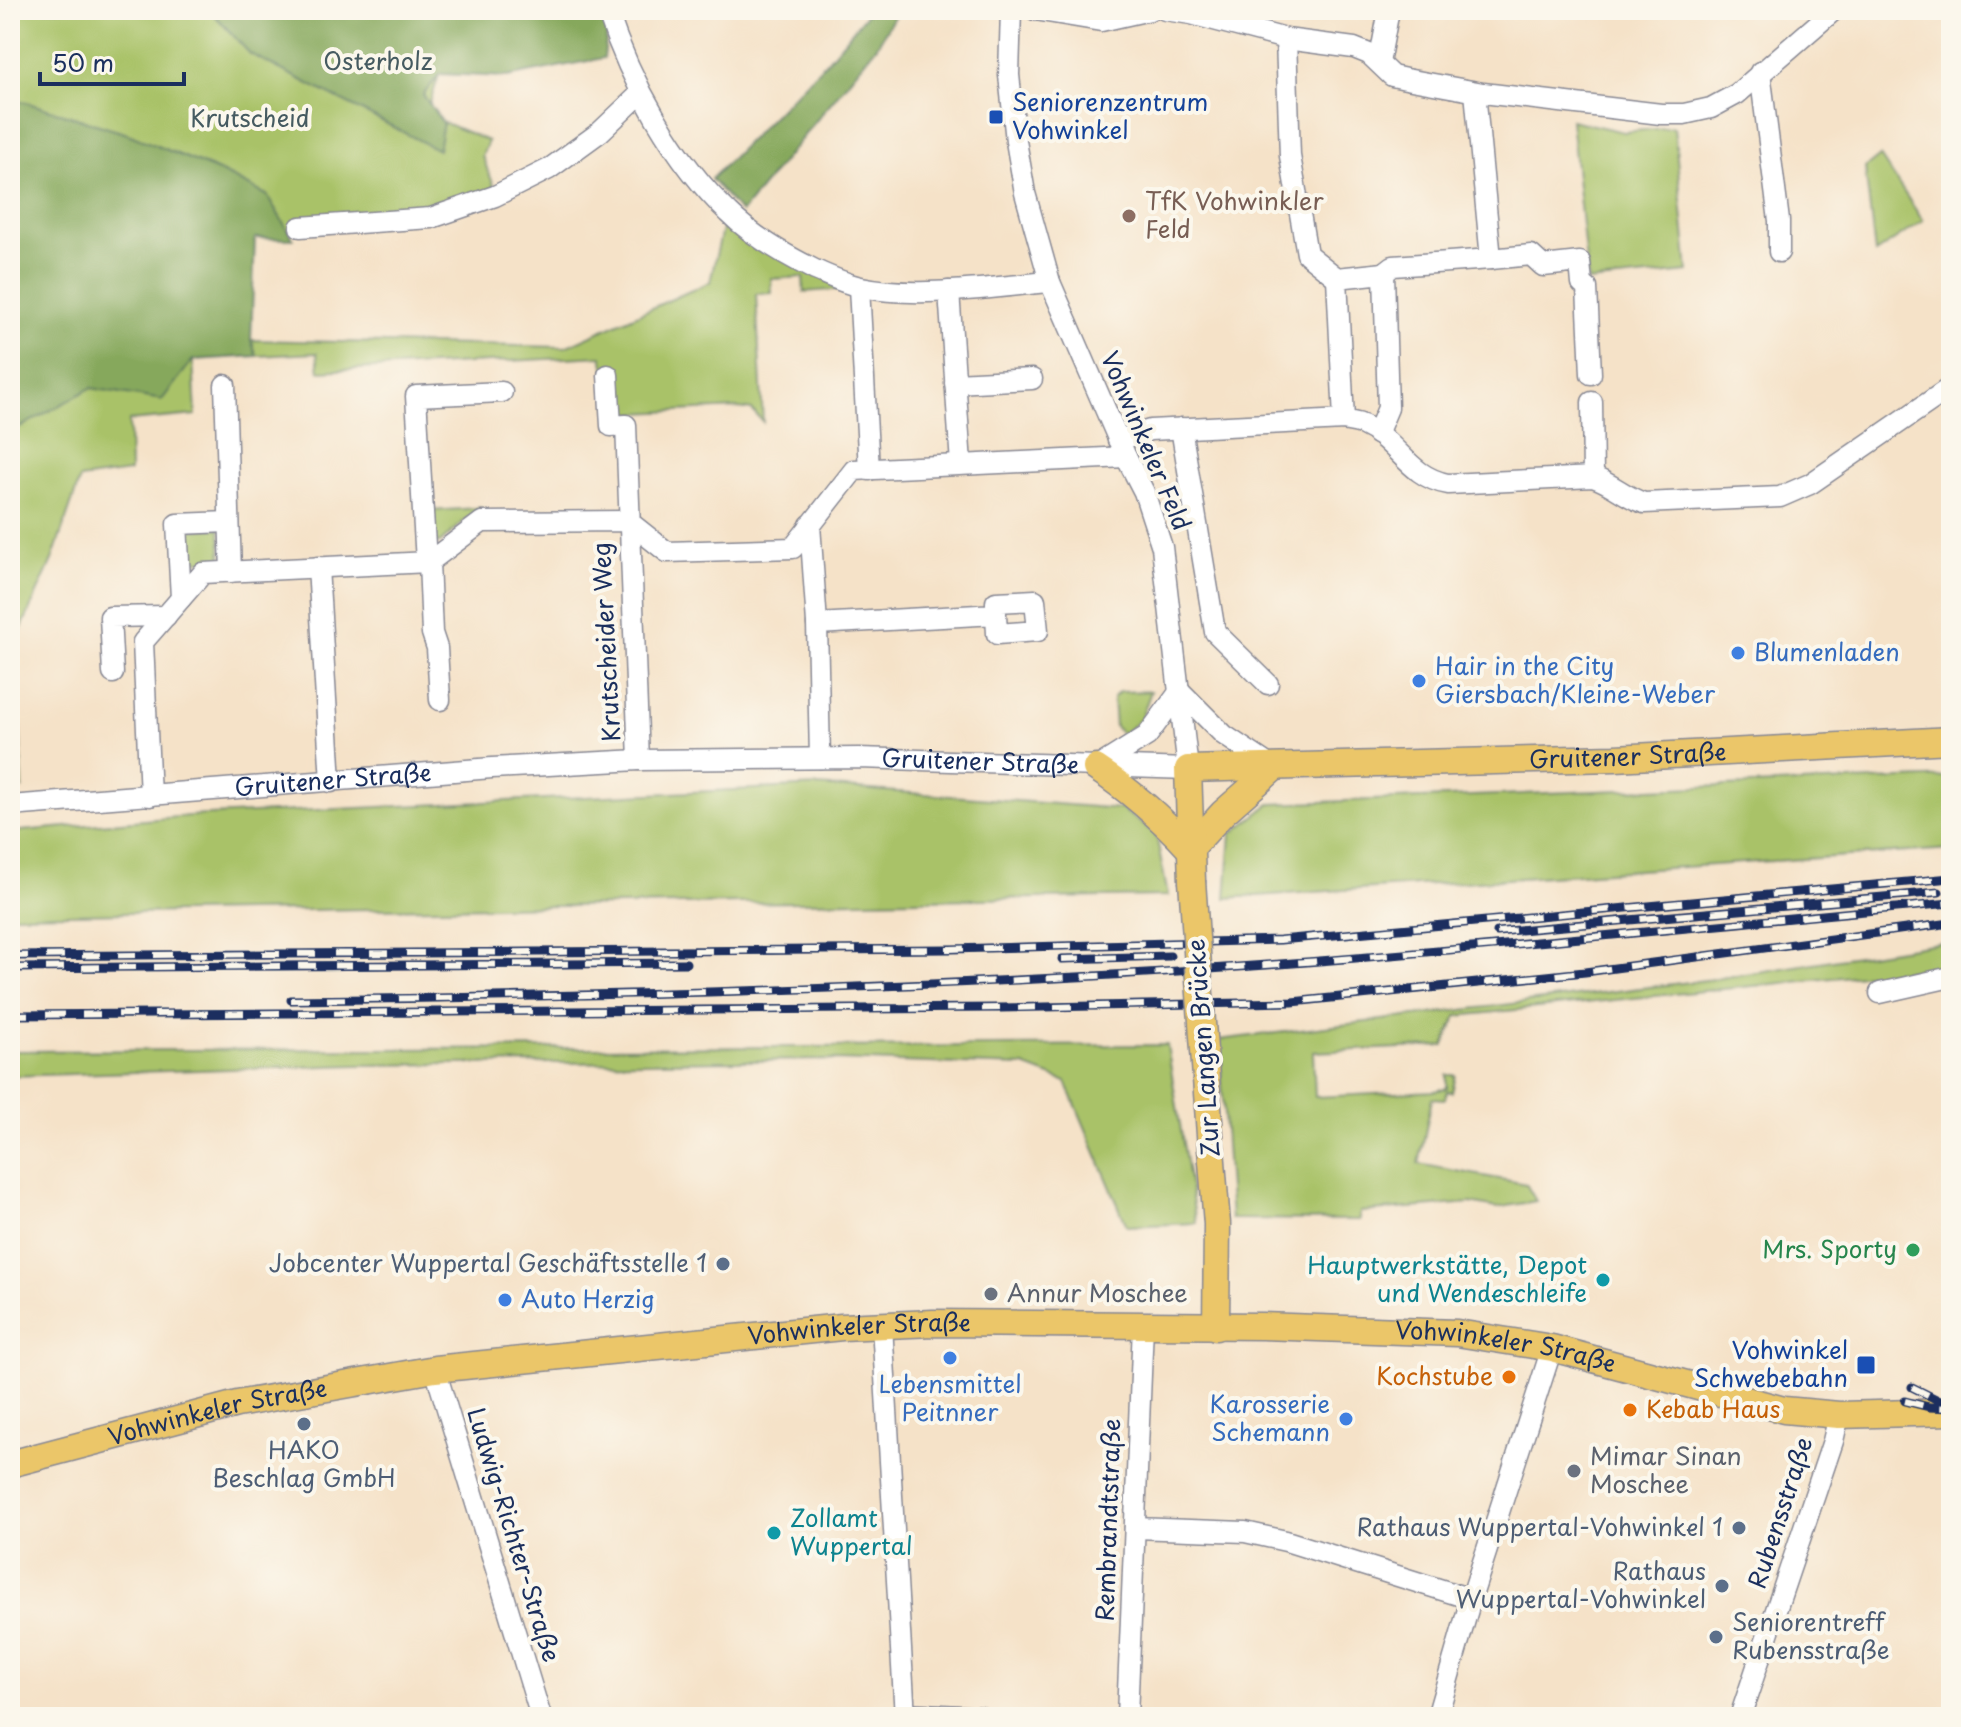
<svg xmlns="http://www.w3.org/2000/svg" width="1961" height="1727" font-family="'Playpen Sans',sans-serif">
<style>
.green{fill:#a9c267;stroke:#627862;stroke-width:2}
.forest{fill:#86a85c;stroke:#506c5d;stroke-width:2}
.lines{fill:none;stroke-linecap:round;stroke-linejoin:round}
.minor-casing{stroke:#888893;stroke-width:23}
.major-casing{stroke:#888893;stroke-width:29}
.minor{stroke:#fff;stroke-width:20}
.major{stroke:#ebc669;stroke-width:26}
.rail-casing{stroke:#1b2f5e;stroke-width:9}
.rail{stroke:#fbf7ec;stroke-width:6;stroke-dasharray:18;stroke-linecap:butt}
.major-bridge-casing{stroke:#888893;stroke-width:29;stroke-linecap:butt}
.major-bridge{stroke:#ebc669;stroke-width:26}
.transit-dot{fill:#1a4fb4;stroke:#fbf7ec;stroke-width:3}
.education-dot{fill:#8d6e63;stroke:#fbf7ec;stroke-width:3}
.shop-dot{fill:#3f7fe0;stroke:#fbf7ec;stroke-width:3}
.leisure-dot{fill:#2e9e5b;stroke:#fbf7ec;stroke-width:3}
.service-dot{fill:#5c6f8a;stroke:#fbf7ec;stroke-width:3}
.culture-dot{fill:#0f9aa8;stroke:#fbf7ec;stroke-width:3}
.worship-dot{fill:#6b7280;stroke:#fbf7ec;stroke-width:3}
.food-dot{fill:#e8710a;stroke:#fbf7ec;stroke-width:3}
.labels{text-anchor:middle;stroke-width:8;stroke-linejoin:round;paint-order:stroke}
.park-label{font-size:24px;fill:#465b61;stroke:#fbf7ec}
.transit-label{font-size:24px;fill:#164399;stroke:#fbf7ec;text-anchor:start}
.education-label{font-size:24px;fill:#785e54;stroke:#fbf7ec;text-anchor:start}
.street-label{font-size:24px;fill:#1b2f5e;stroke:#fbf7ec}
.shop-label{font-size:24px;fill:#366cbe;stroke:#fbf7ec;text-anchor:start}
.leisure-label{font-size:24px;fill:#27864d;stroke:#fbf7ec;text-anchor:end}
.service-label{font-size:24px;fill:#4e5e75;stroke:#fbf7ec;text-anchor:end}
.culture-label{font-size:24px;fill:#0d838f;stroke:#fbf7ec;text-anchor:end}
.worship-label{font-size:24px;fill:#5b616d;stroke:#fbf7ec;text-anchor:start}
.food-label{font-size:24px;fill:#c56008;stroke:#fbf7ec;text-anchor:end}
</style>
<rect width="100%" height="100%" fill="#fbf7ec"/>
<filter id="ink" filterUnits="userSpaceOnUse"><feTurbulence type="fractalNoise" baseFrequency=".0125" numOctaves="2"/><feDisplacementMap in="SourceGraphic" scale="16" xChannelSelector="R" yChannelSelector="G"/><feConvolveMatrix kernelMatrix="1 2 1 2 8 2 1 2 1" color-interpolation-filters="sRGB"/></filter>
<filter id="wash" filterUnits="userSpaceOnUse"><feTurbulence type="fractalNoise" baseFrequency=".006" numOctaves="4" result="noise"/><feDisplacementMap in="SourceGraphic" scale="32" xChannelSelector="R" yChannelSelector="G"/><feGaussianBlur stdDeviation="1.8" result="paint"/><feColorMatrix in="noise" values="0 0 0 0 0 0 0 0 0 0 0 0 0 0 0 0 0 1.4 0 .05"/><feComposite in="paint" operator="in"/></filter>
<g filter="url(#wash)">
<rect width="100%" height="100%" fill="#f5e2c8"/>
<!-- green -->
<path class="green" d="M10 10H482L446 53 426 115 488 141 482 156 495 188 436 211 296 221 288 234 216 223 192 340 196 415 129 421 130 472 80 479 52 560 15 643 23 788 10 789Z
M1571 120 1624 132 1674 127 1688 272 1588 282Z
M1880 156 1923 221 1875 253 1865 168Z
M724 221 845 289 804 292 803 277 771 279 772 293 756 294 763 422 752 410 738 408 615 414 602 356 319 371 317 353 257 356 251 340 565 347 710 282Z
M479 508 440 543H432L430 511Z
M220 528 222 560 182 562 181 531Z
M1151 691 1141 719 1123 734 1115 727 1113 698 1119 692Z
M1951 777V849L1226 898 1231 834 1270 804Z
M818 786 1121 809 1156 834 1168 896 10 915V832L189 816Z
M1951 941V966L1457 1016 1444 1046 1313 1052 1315 1097 1435 1091 1447 1088V1075H1456L1452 1092 1447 1091 1445 1099 1432 1098 1419 1164 1526 1184 1536 1201 1496 1208 1471 1203 1360 1212V1220L1231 1219 1219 1040 1714 979Z
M1167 1045 1196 1223 1127 1226 1066 1082 1024 1066 834 1060 357 1065 10 1076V1051Z"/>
<!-- forest -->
<path class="forest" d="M210 10H603L608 25 604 58 507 77 440 74 423 95 443 123 438 150 250 54Z
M870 10H898L877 46 741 213 711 179 828 60Z
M10 101 25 102 128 134 219 171 267 195 293 239 255 238 251 340 257 356 193 360 162 400 91 388 10 433Z"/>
</g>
<g filter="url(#ink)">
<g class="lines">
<defs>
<g id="minor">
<path d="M607 10C630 81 674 161 729 213 753 237 785 255 815 270 829 276 846 284 861 287 919 299 992 287 1050 282"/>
<path d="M1035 10 1101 21 1150 10"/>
<path d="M1165 10 1191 14 1286 39 1354 48 1369 54 1392 76 1406 79 1483 93 1661 114H1684L1711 108 1737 94 1834 10"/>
<path d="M1286 39 1290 156 1307 254 1337 278"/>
<path d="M1379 63 1389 10"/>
<path d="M1760 72 1779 221V252"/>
<path d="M1475 92 1491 259 1531 255 1543 266 1580 262 1582 284 1587 288 1591 374"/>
<path d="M300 227 431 218 495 196 549 169 600 132 640 94"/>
<path d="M1384 273 1393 266 1491 259"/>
<path d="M859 287 869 470"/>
<path d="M949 291 961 464"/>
<path d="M608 375 611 426 626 425 639 760"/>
<path d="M955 383 1032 379"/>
<path d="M225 385 231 572"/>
<path d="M1592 402 1593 477"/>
<path d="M1344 420 1337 278 1384 273 1388 408 1377 434"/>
<path d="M1181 428 1215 632 1268 684"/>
<path d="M1118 440 1150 430 1344 420C1350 422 1357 422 1363 425 1397 440 1408 477 1448 484L1593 477C1612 483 1625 497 1644 503L1780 497 1810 484 1951 387"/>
<path d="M810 525 817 624 820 758"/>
<path d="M426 562 416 396 502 392"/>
<path d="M429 562 432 633 437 648 440 700"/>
<path d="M318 567 331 782"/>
<path d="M181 598 177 524 229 522"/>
<path d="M817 624 996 614 997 634 1038 631 1035 600 996 602V614"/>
<path d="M113 673 110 617 166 616"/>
<path d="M1180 691 1224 735 1272 767"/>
<path d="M1099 766 1147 736 1180 691"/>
<path d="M150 796 143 642 203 573 429 562 482 522 628 521 667 552 793 548 854 470 1126 457"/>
<path id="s1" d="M10 806 492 768 639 760 859 758 1188 769 1162 547 1144 492 1126 457 1050 282 1025 193 1016 141 1009 75 1011 10"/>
<path d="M1880 993 1951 977"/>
<path d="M882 1325 905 1717"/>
<path d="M435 1369 541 1717"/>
<path d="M1135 1528 1245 1532 1286 1541 1471 1599"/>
<path d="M904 1713 980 1717"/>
<path d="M1127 1717 1143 1325"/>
<path d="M1437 1717 1471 1599 1552 1348"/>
<path d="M1740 1717 1833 1441 1839 1415"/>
</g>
<g id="major">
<path d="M1096 768C1131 791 1161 818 1190 849"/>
<path d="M1190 849 1223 813 1274 768"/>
<path id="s2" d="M1192 881 1188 769 1615 758 1951 740"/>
<path d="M1211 1149 1217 1224 1216 1327"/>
<path id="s3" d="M10 1464 237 1404 435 1369 842 1327 933 1323 1262 1326 1457 1333 1552 1348 1784 1410 1839 1415 1951 1412"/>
</g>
</defs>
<!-- minor casing -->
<use href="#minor" class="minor-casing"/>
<!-- major casing -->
<use href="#major" class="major-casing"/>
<!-- minor -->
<use href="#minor" class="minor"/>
<!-- major -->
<use href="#major" class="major"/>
<defs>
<path id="rail" d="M1497 932 1939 892
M10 956 950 949 1280 940 1951 878
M1062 959 1170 956
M10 968 686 963
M291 1000C625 996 960 988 1293 963 1513 946 1732 923 1951 903
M10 1015 1000 1008 1292 1002 1585 972 1951 923
M1912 1387 1944 1403
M1905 1401 1929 1407 1951 1408"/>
</defs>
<!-- rail casing -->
<use href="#rail" class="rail-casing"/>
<!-- rail -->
<use href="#rail" class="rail"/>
<defs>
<path id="major-bridge" d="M1192 881 1211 1149"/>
</defs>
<!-- major-bridge casing -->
<use href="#major-bridge" class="major-bridge-casing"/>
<!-- major-bridge -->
<use href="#major-bridge" class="major-bridge"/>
</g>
</g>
<!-- markers -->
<g class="transit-dot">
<rect x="988" y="109" width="16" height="16" rx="4"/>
<rect x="1856" y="1355" width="20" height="20" rx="4"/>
</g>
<circle class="education-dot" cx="1129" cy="216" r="8"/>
<g class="shop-dot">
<circle cx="1738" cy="653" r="8"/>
<circle cx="1419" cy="681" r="8"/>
<circle cx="505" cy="1300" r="8"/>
<circle cx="950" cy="1358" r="8"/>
<circle cx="1346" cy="1419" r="8"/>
</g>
<circle class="leisure-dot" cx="1913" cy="1250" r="8"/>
<g class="service-dot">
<circle cx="723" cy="1264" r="8"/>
<circle cx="304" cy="1424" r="8"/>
<circle cx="1739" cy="1528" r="8"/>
<circle cx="1722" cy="1586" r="8"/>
<circle cx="1716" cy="1637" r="8"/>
</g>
<g class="culture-dot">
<circle cx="1603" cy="1280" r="8"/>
<circle cx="774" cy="1533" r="8"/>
</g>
<g class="worship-dot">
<circle cx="991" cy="1294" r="8"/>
<circle cx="1574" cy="1471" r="8"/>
</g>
<g class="food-dot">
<circle cx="1509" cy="1377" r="8"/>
<circle cx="1630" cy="1410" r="8"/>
</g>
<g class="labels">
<!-- park labels -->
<g class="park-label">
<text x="378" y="70">Osterholz</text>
<text x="250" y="127">Krutscheid</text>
</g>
<!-- transit labels -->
<g class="transit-label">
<text x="1012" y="111">Seniorenzentrum<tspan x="1012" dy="28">Vohwinkel</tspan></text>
<text x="1848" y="1359" text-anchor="end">Vohwinkel<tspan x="1848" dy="28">Schwebebahn</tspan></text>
</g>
<!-- education labels -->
<g class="education-label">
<text x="1145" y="210">TfK Vohwinkler<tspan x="1145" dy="28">Feld</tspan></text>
</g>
<!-- street labels -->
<g class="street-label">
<text transform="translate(1145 441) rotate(67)" y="8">Vohwinkeler Feld</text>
<text transform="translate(607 642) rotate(-93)" y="8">Krutscheider Weg</text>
<text dy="8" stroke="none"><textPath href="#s2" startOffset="552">Gruitener Straße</textPath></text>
<text dy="8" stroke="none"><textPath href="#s1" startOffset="972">Gruitener Straße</textPath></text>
<text dy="8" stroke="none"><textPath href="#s1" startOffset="324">Gruitener Straße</textPath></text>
<text transform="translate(1204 1048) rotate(-94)" y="8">Zur Langen Brücke</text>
<text dy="8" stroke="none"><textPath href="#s3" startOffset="862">Vohwinkeler Straße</textPath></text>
<text dy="8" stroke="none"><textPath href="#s3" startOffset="1510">Vohwinkeler Straße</textPath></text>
<text dy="8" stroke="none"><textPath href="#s3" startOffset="214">Vohwinkeler Straße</textPath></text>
<text transform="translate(1781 1513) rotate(-72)" y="8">Rubensstraße</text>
<text transform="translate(1109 1520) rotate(-88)" y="8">Rembrandtstraße</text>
<text transform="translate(513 1535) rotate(73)" y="8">Ludwig-Richter-Straße</text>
</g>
<!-- shop labels -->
<g class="shop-label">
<text x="1754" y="661">Blumenladen</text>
<text x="1435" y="675">Hair in the City<tspan x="1435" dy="28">Giersbach/Kleine-Weber</tspan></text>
<text x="521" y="1308">Auto Herzig</text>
<text x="950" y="1393" text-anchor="middle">Lebensmittel<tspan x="950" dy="28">Peitnner</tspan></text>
<text x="1330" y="1413" text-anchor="end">Karosserie<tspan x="1330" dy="28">Schemann</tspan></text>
</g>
<!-- leisure labels -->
<g class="leisure-label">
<text x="1897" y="1258">Mrs. Sporty</text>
</g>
<!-- service labels -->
<g class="service-label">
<text x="707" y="1272">Jobcenter Wuppertal Geschäftsstelle 1</text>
<text x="304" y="1459" text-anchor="middle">HAKO<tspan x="304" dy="28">Beschlag GmbH</tspan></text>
<text x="1723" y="1536">Rathaus Wuppertal-Vohwinkel 1</text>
<text x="1706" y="1580">Rathaus<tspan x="1706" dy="28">Wuppertal-Vohwinkel</tspan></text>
<text x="1732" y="1631" text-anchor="start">Seniorentreff<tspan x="1732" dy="28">Rubensstraße</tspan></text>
</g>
<!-- culture labels -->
<g class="culture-label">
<text x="1587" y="1274">Hauptwerkstätte, Depot<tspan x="1587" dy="28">und Wendeschleife</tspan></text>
<text x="790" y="1527" text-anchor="start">Zollamt<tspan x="790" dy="28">Wuppertal</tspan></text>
</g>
<!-- worship labels -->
<g class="worship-label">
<text x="1007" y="1302">Annur Moschee</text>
<text x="1590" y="1465">Mimar Sinan<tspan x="1590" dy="28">Moschee</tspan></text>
</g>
<!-- food labels -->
<g class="food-label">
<text x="1493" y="1385">Kochstube</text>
<text x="1646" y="1418" text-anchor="start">Kebab Haus</text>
</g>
</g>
<!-- margin -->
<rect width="1961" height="1727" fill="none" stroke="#fbf7ec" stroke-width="40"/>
<!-- scale -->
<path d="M40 72v12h144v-12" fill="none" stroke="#1b2f5e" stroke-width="4"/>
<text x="52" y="72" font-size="24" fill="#1b2f5e" stroke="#fbf7ec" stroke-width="6" paint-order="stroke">50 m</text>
</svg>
